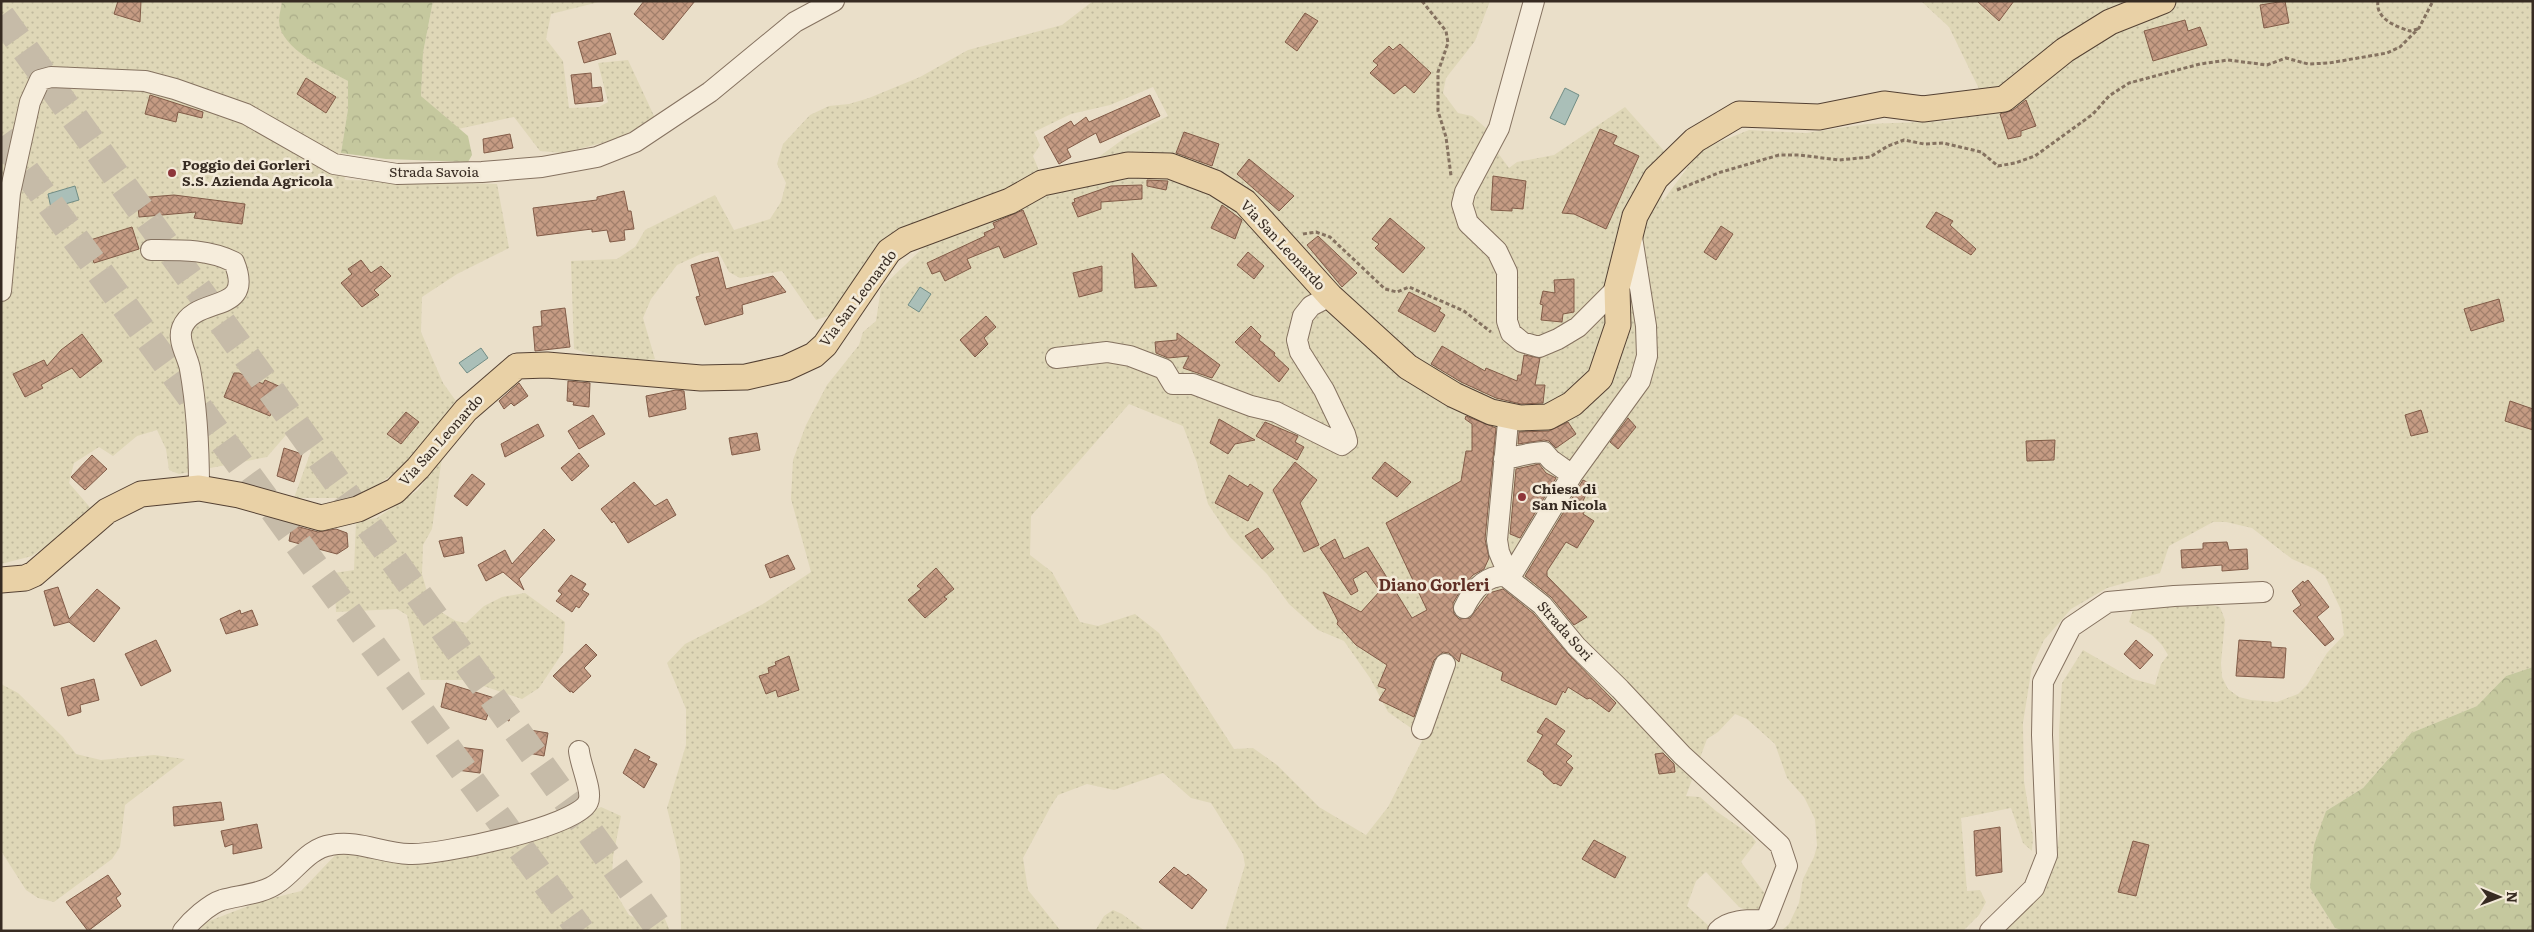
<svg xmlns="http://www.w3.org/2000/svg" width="2534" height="932" font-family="Literata,serif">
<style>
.farmland{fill:url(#farmland-dots);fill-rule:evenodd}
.forest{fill:url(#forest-crowns)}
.water{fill:#aabfb8;stroke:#718d85}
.building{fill:url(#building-cross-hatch);stroke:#825c48}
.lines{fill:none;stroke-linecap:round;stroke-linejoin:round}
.highway-tunnel{stroke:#c6bba8;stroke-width:28;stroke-dasharray:28 14;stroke-linecap:butt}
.minor-casing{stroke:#857260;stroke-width:22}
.major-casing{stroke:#544133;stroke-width:27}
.path{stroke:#857260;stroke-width:3;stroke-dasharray:4 2.5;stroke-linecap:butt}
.minor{stroke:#f6eddc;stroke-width:20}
.major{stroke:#e9d1a6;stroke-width:25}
.poi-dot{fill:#8e363a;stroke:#f3ead8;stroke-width:2}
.labels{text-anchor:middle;stroke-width:5;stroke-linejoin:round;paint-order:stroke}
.poi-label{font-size:14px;font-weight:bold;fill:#372b22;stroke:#f3ead8;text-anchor:start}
.street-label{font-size:14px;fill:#372b22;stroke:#f3ead8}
.quarter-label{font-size:16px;font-weight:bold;fill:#602f25;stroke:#f3ead8}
</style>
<defs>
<pattern id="farmland-dots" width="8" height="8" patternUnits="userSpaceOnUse" patternTransform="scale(1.25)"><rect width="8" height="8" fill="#dfd7b7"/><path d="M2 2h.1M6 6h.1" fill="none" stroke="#c0b99d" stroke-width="1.8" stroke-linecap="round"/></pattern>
<pattern id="forest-crowns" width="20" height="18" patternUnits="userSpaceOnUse" patternTransform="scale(1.25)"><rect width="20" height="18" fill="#c5c89e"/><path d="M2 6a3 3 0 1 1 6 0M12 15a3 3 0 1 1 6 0" fill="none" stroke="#aaac88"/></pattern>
<pattern id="building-cross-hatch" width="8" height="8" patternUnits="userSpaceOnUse" patternTransform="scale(1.25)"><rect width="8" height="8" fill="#c59b83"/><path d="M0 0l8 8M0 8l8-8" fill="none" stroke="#a17f6b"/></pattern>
</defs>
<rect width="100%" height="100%" fill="#eadfc9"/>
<!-- farmland -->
<path class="farmland" d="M1 1H282L279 23 332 72 348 81V109L341 153 345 180 497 184 509 248 457 274 422 297 421 332 443 383 456 401 441 426 402 468 374 487 348 498H294L311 451 301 442 286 435 267 457 179 474 169 470 166 449 157 430 137 436 113 456 99 447 74 463 69 483 94 512 32 556 1 564Z
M433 1H603L551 14 546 39 563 61 569 108 599 107 608 102 598 63 628 60 655 118 617 139 563 153 540 151 514 117 458 129 421 96 423 53Z
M1093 1H1490L1475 41 1446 78 1443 93 1458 113 1472 116 1486 128 1498 153 1509 168 1517 162 1554 155 1625 107 1665 152 1662 202 1697 155 1707 147 1749 130 1806 133 1867 124 1948 121 1984 113 1982 95 1949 27 1921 1H2533V667L2506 676 2477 706 2411 733 2363 788 2326 811 2310 888 2335 928 2344 931H2000L2032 902 2053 870 2060 831 2059 731 2062 683 2083 650 2133 679 2155 685 2161 664 2168 655 2162 645 2152 635 2129 622 2133 610 2157 604H2207L2220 607 2225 620 2221 663 2222 677 2228 689 2239 697 2251 700 2277 702 2298 694 2307 685 2327 653 2344 635 2341 610 2325 576 2315 569 2292 559 2252 528 2226 522H2213L2169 546 2160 573 2107 588 2071 609 2044 640 2032 666 2023 723 2024 781 2033 837 2032 851 2023 843 2011 808 1961 818 1967 891 1980 890 1986 902 1979 915 1963 931H1781L1789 924 1799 903 1803 879 1814 857 1817 846 1815 819 1804 797 1787 778 1775 744 1747 719 1735 714 1718 732 1707 739 1686 796 1700 797 1716 811 1752 836 1756 842 1741 862 1769 899 1755 914 1739 907 1706 872 1696 881 1687 906 1710 927 1707 931H1225L1245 865 1243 854 1211 803 1191 798 1163 773 1114 790 1087 784 1058 795 1051 806 1023 858 1028 890 1061 931H681L680 860 667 808 686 745V709L667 663 685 644 763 604 811 572 791 499 793 460 806 425 827 385 859 345 863 332 876 321 881 288 928 243 1096 159 1126 137 1168 116 1153 87 1110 105 1071 114 1034 132 1040 145 1033 156 1040 173 996 193 911 227 831 315 816 320 782 271 740 278 729 272 718 251 701 254 677 265 651 299 643 318 655 359 638 361 599 357 574 349 571 261 617 259 635 247 645 230 715 195 734 230 770 219 781 202 786 183 777 164 783 144 810 115 829 106 849 104 869 98 920 77 968 50 1062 25ZM1129 404 1183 426 1197 463 1208 504 1230 537 1267 574 1289 604 1318 630 1344 641 1370 678 1388 712 1424 737 1388 807 1366 835 1319 807 1277 765 1253 748 1234 749 1159 633 1135 614 1098 626 1080 622 1052 572 1030 555 1031 516Z
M442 457 432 529 423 545 422 574 431 606 456 621 466 623 484 606 502 597 525 593 565 622 563 652 539 688 522 699 466 680H421L407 615 397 609 336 612 334 573 354 570 356 521 377 518 418 490Z
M1 684 18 693 63 737 76 754 101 760 154 755 185 759 125 805 120 847 112 859 54 902 38 898 26 890 1 851Z
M601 807 621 816 613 857 612 877 618 897 629 915 640 920 659 905 670 931H200L204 923 261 901 301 891 341 849 405 860 587 814Z
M1113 910 1122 914 1145 931H1095L1104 916Z"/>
<!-- forest -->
<path class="forest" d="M282 1H433L423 53 421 96 468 136 472 155 468 162 386 159 341 153 348 109V81C327 69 280 49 279 21 279 15 281 8 282 1Z
M2533 667V931H2344L2335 928 2310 888 2314 845 2326 811 2363 788 2411 733 2477 706 2506 676Z"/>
<!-- water -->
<path class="water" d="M1565 88 1579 95 1565 125 1550 118Z
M75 186 79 200 51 208 48 194Z
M920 287 931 294 919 312 908 305Z
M481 348 488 358 467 373 459 363Z"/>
<!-- building -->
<path class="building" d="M118 1H141L140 22 114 14Z
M644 1H695L663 40 634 14Z
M1977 1H2014L1999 21Z
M2285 1 2289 23 2264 28 2260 5Z
M1305 13 1318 21 1297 51 1285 42Z
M2185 20 2188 31 2200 27 2207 45 2153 61 2144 31Z
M610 33 616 54 584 63 578 42Z
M1400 44 1431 73 1414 93 1405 85 1394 94 1370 73 1378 65 1373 61 1389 46 1393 50Z
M591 73 592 88 601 87 603 101 575 104 571 75Z
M306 78 336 97 326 113 297 94Z
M150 95 203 112 202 118 178 112 176 122 145 114Z
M1150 95 1160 116 1100 143 1096 133 1067 149 1071 157 1059 164 1044 137 1071 121 1074 126 1086 117 1089 122Z
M2026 100 2036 126 2021 131V136L2008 139 2000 114 2013 110Z
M1600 129 1617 136 1613 144 1639 156 1606 229 1574 214 1562 213Z
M1184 132 1219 144 1212 166 1176 153Z
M510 134 513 148 484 153 483 139Z
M1249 159 1294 196 1279 211 1237 174Z
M1493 176 1526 181 1523 209 1512 208V211L1491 210Z
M1147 180 1168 181 1166 190 1147 186Z
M1142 185V199L1101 202V209L1078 217 1072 203 1075 202 1074 199 1111 186Z
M624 191 628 211H631L634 229 624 230 625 240 610 242 607 230 592 232V229L537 236 533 208 597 200V197Z
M174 195 245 204 242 224 194 218 196 212 139 217 137 198Z
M1222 205 1242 220 1235 239 1211 228Z
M1023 210 1037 244 1004 258 999 246 967 259 971 268 945 281 940 271 932 274 927 263 985 236 984 233 995 228 993 223Z
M1936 212 1953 221 1950 225 1976 249 1971 255 1926 227Z
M1390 218 1425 248 1403 273 1375 248 1379 244 1372 239Z
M1721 226 1733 234 1716 260 1704 252Z
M132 227 139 249 94 263 87 241Z
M1318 236 1357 273 1342 287 1307 245Z
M1248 252 1264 266 1254 279 1237 265Z
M1132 253 1157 286 1135 288Z
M718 257 726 289 773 276 786 292 742 305 743 314 705 325 696 297 700 296 691 265Z
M361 260 371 273 381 266 391 276 374 290 379 295 362 307 341 283 352 274 348 269Z
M1102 266V291L1079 297 1073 273Z
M1574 279V312L1563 314 1562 322 1541 320 1543 305 1540 304 1543 291 1555 293 1554 280Z
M1409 292 1441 308 1439 311 1445 315 1435 332 1398 311Z
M2499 299 2504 321 2471 331 2464 309Z
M565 308 570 347 535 351 533 327 542 326 541 311Z
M986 316 996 327 984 338 988 344 975 357 960 340Z
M1251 326 1261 336 1259 340 1275 353 1274 355 1289 369 1279 382 1235 342Z
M1177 333 1220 365 1212 378 1183 368 1189 356 1168 358 1156 353 1155 342 1177 340Z
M82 334 102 361 80 378 72 368 41 385 43 388 25 397 13 374 44 360 47 366 61 350Z
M1442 346 1485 371 1486 368 1517 381 1518 375H1521L1524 355 1540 358 1535 385H1545L1543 403 1521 404 1496 398 1461 382 1431 364Z
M234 373H239L263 384 265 380 283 388 270 416 224 397Z
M568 381 590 383 589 407 573 405 574 402 567 401Z
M519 383 528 396 514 406 511 403 504 409 499 401Z
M676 390 684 391 686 409 649 417 646 396Z
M2510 401 2533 409V430L2505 421Z
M2421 410 2428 432 2411 436 2405 415Z
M406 412 419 422 401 444 387 434Z
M593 415 605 434 579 449 568 431Z
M1466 416 1496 428 1485 539 1489 558 1484 569 1473 575 1462 588 1453 603 1454 614 1459 619 1470 618 1489 593 1503 589 1534 614 1568 654 1616 703 1609 712 1590 698 1587 699 1568 687 1565 693 1563 691 1556 705 1501 680 1503 672 1461 653 1459 662 1449 653 1443 652 1434 660 1414 717 1379 700 1386 689 1378 686 1387 665 1356 645 1337 624 1338 621 1323 592 1361 612 1380 591 1366 571 1353 579 1358 591 1351 595 1320 548 1335 539 1344 559 1368 547 1412 618 1427 610 1386 523 1461 481 1466 451H1472V424L1465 419Z
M1628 418 1636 427 1618 449 1610 442Z
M1219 419 1255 440 1235 444 1228 454 1210 443Z
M1265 422 1298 436 1295 442 1304 447 1297 460 1256 436Z
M1568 422 1576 434 1556 448 1549 441 1544 440 1518 444 1519 432 1549 431Z
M538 424 544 436 505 457 501 444Z
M757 433 760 450 732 455 729 438Z
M2055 440 2054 460 2027 461 2026 441Z
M284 448 302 454 294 482 277 476Z
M579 453 589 466 572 481 561 468Z
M92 455 107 469 85 490 71 477Z
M1295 462 1317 480 1300 503 1319 545 1304 552 1273 490Z
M1385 462 1411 482 1397 497 1372 478Z
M1539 464 1546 473 1556 478 1520 538 1510 534 1516 469Z
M472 474 485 484 467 506 454 496Z
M1229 475 1248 487 1250 484 1263 493 1248 521 1215 503Z
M1583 480 1591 484 1583 501 1588 505 1583 514 1594 521 1577 548 1566 542 1547 571V576L1587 617 1574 625 1551 597 1525 576Z
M634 482 655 506 667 499 676 515 628 543 614 521 612 523 601 509Z
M292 525 318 532 336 529 347 533 348 547 337 554 289 541Z
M1258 528 1274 549 1262 559 1245 536Z
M544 529 555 540 519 579 524 590 503 572 486 581 478 565 505 550 512 564Z
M462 537 464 553 444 557 439 541Z
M2227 542 2229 550 2247 549 2248 569 2222 571V565L2182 568 2181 550 2203 549V543Z
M788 555 795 569 770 578 765 565Z
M936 568 954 589 944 597 947 599 925 618 908 600 921 589 917 586Z
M571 575 586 584 582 590 589 594 579 608 576 606 572 612 556 601 562 594 558 591Z
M2308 580 2329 607 2317 617 2334 639 2325 646 2293 611 2301 605 2292 591 2303 581 2304 583Z
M58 587 69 619 97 589 120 608 94 642 69 622 54 626 44 591Z
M240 610 241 614 252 610 258 625 226 634 220 619Z
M156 640 171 671 141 686 125 654Z
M2136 640 2153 655 2140 669 2124 654Z
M2239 640 2271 642V647L2286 648 2284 678 2236 676Z
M586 644 597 655 584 668 591 676 573 693 572 691 570 692 553 676Z
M789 656 799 690 778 697 776 690 766 694 759 676 769 673 768 668 776 665 775 662Z
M94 679 99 700 80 705 81 712 68 716 61 688Z
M446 683 514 704 509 721 488 714 486 720 441 707Z
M1546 718 1565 731 1556 744 1572 756 1566 762 1573 768 1561 786 1555 783 1554 784 1543 774 1544 772 1527 761 1543 735 1537 732Z
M524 729 548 733 544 756 523 752Z
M451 746 483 750 480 773 449 769Z
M635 749 650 757 648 760 657 764 644 788 623 773Z
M1663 753 1674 764 1675 772 1659 774 1655 754Z
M221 802 224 820 174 826 173 807Z
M257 824 262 848 233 854V844L225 847 221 831Z
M2000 827 2002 872 1976 876 1974 831Z
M1594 840 1626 857 1615 878 1582 859Z
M2133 841 2149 845 2136 896 2118 892Z
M1174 867 1186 876 1188 874 1207 890 1192 909 1159 882Z
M108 875 121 894 116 898 121 906 88 931 66 902Z"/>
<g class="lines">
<!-- highway-tunnel -->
<path class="highway-tunnel" d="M1 16 661 931
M1 137 581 931"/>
<defs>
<path id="minor" d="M1534 1 1499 128 1465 192 1462 204 1468 223 1497 251 1507 272V321L1511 333 1522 342 1539 347 1558 339 1578 327 1617 288
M1632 237 1646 326 1647 356 1640 381 1572 475 1509 579 1542 605 1576 646 1620 689 1682 755 1780 845 1787 866 1766 920C1750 920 1729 919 1718 931
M151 250C180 250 208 249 234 262 256 316 195 294 182 328 177 341 188 357 190 369 197 408 199 448 199 488
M1 291 10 193 30 102 40 80 51 77 145 81 175 89 246 114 334 164 397 174 482 172 542 167 597 157 635 142 710 92 795 22 834 1
M1056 358 1107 352 1130 356 1164 369 1173 384H1193L1251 406 1276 412 1342 445 1347 441 1345 434 1324 390 1300 352 1297 340 1303 316 1311 306 1330 296
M1504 459C1518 457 1530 452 1544 452L1551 460 1572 475
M1509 576 1499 552 1497 540 1508 422 1520 418
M1464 608C1473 589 1486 574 1509 576
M1422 729 1445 664
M183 931C191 921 209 904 222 900 240 895 264 894 279 882 296 870 309 848 331 845 358 840 382 853 409 854 436 856 578 827 588 802 593 792 580 764 579 751
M1990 931 2034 888 2047 855 2042 735 2043 682 2071 627 2108 602 2174 596 2263 592"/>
<path id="major" d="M1 580 25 578 34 574 107 511 141 494 199 488 239 495 321 518 358 509 395 491 418 468 466 410 517 366 547 365 701 378 746 377 786 368 814 355 825 345 889 251 905 240 1010 201 1042 183 1128 165 1170 166 1215 183 1245 202 1330 296 1408 367 1454 395 1491 412 1520 418 1548 417 1572 404 1600 378 1618 325 1617 288 1635 216 1656 178 1695 140 1739 114 1819 117 1884 104 1923 109 2004 99 2065 50 2110 22 2163 1"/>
</defs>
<!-- minor casing -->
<use href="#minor" class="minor-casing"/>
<!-- major casing -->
<use href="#major" class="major-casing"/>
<!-- path -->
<path class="path" d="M1422 1 1446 31 1448 43 1438 72V111L1446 137 1451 176
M2378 1C2375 19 2397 27 2410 31L2418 29
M1677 190 1718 173 1779 155H1799L1839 160 1870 157 1888 146 1904 140 1924 144 1943 143 1973 150 1981 152 1998 166 2015 163 2035 156 2093 114 2109 96 2129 83 2200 64 2228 60 2267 65 2286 58 2308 64 2329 63 2387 53 2400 47 2419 28 2433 1
M1303 234 1316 232 1330 237 1385 289 1397 292 1409 287 1464 311 1491 332"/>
<!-- minor -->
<use href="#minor" class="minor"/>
<!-- major -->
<use href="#major" class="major"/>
</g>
<!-- markers -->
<g class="poi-dot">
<circle cx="172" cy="173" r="5"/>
<circle cx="1522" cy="497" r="5"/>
</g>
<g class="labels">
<!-- poi labels -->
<g class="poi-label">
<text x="182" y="170">Poggio dei Gorleri<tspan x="182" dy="16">S.S. Azienda Agricola</tspan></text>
<text x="1532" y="494">Chiesa di<tspan x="1532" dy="16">San Nicola</tspan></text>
</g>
<!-- street labels -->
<g class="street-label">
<text x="434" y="177">Strada Savoia</text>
<text transform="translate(1283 245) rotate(47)" y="5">Via San Leonardo</text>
<text transform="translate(858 298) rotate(-53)" y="5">Via San Leonardo</text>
<text transform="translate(441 440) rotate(-48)" y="5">Via San Leonardo</text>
<text transform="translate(1565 631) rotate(48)" y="5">Strada Sori</text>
</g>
<!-- quarter labels -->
<g class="quarter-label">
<text x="1434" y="591">Diano Gorleri</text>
</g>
</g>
<!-- border -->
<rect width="2534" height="932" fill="none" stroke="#372b22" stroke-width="5"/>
<!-- north arrow -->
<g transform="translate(2499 897) rotate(91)" stroke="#f3ead8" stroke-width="4" paint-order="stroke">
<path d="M0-4L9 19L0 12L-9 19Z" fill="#372b22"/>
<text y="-8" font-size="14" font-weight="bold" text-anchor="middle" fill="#372b22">N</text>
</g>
</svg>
